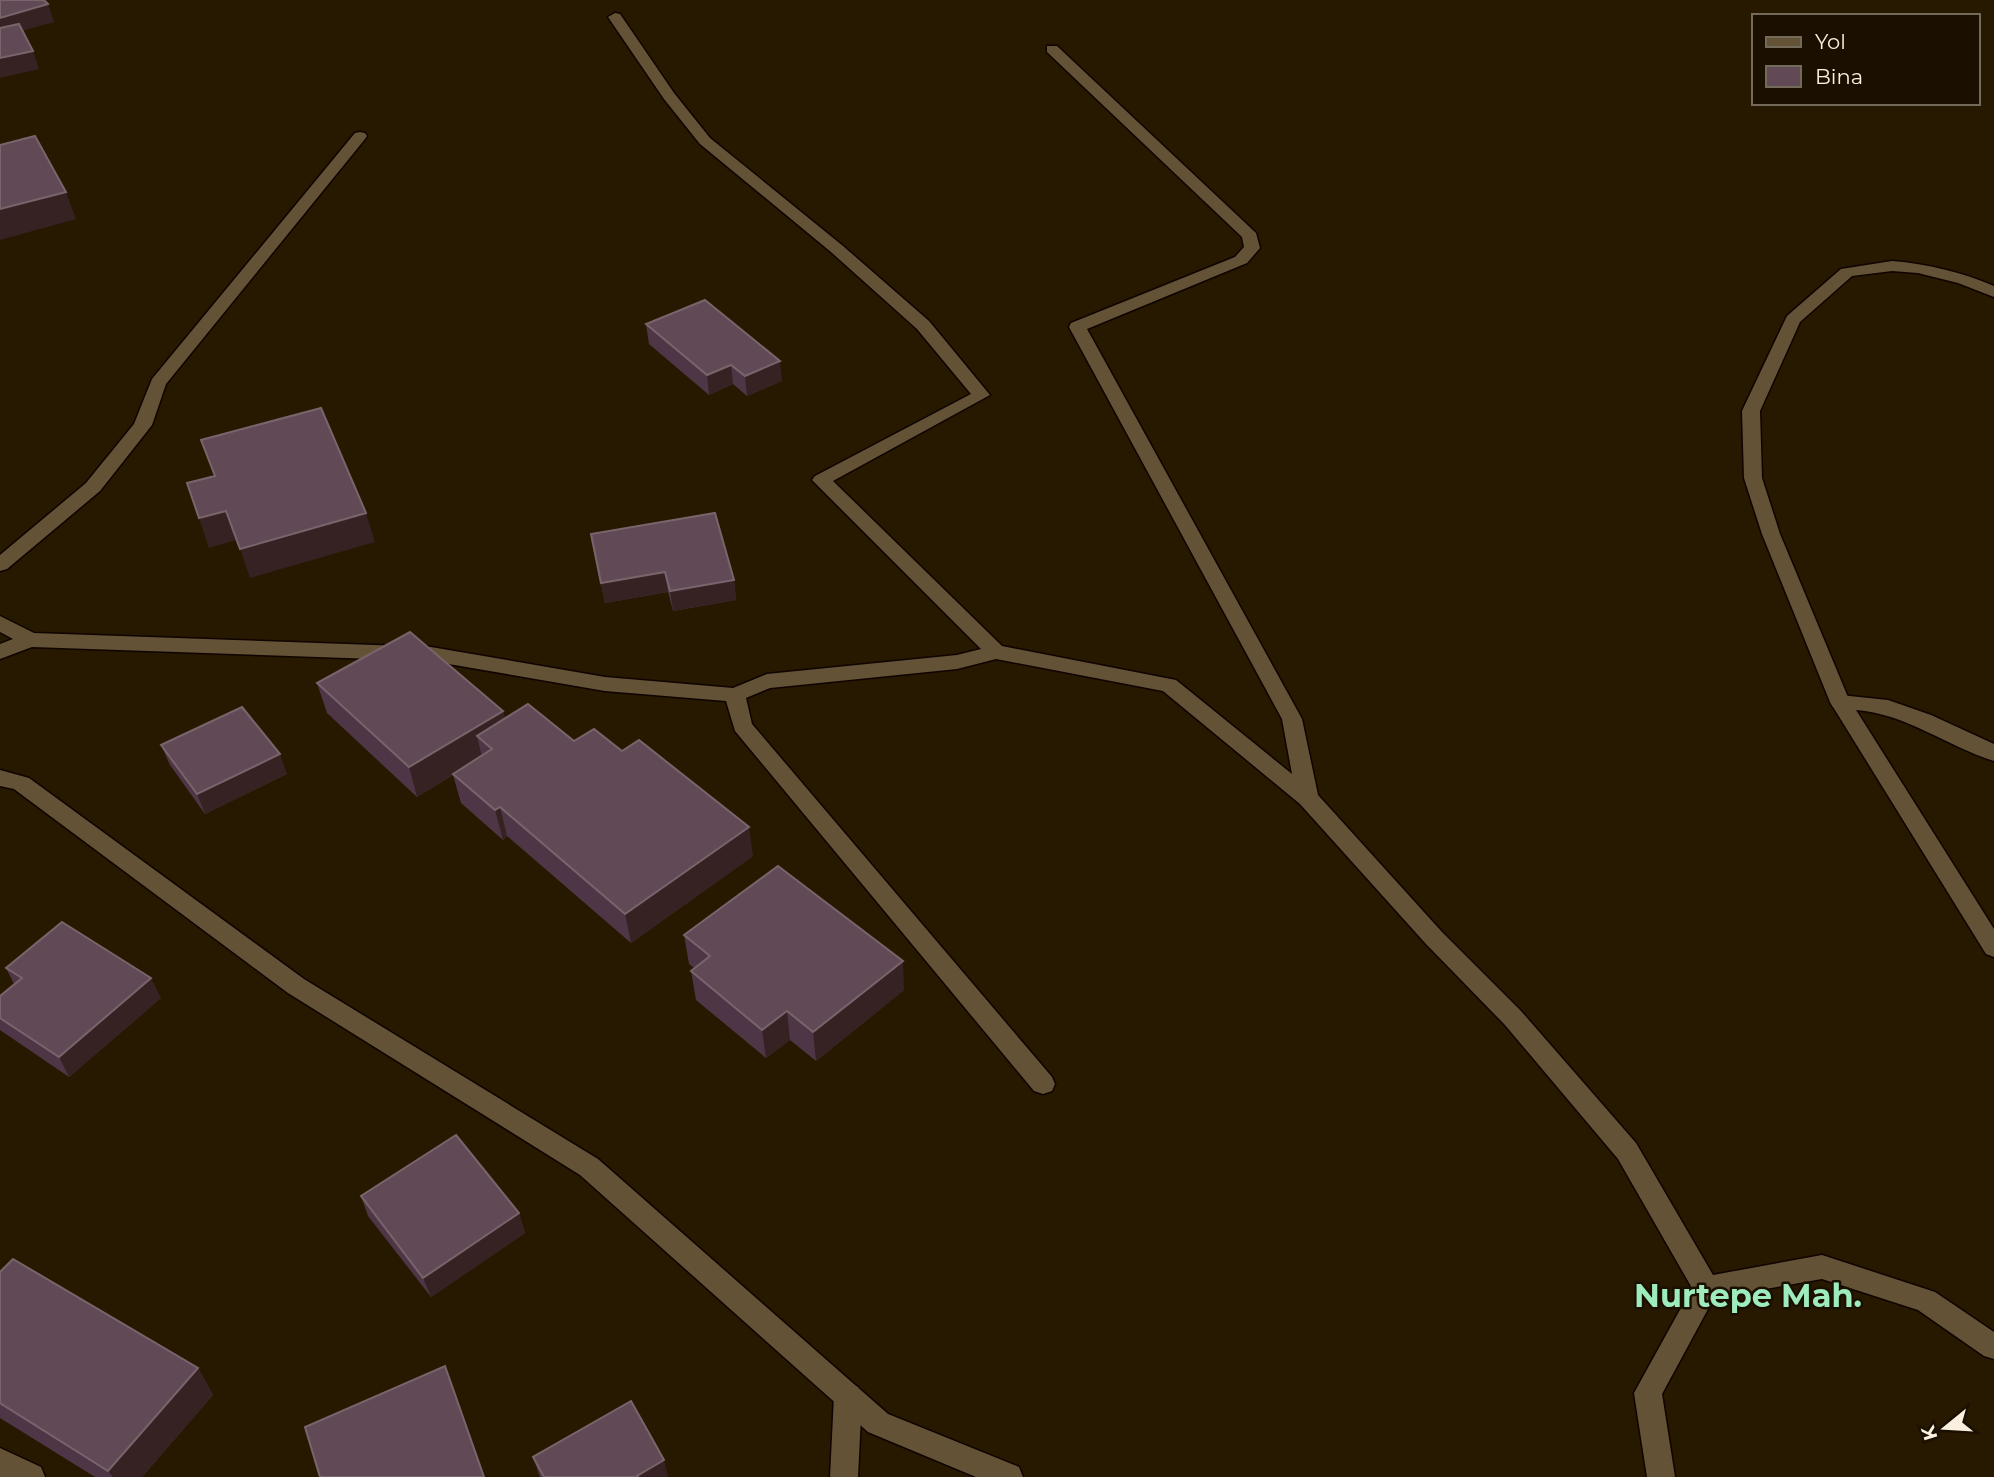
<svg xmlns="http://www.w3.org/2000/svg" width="1994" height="1477" font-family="Montserrat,sans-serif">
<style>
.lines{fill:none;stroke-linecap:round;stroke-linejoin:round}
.service-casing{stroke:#0f0400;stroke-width:3}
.minor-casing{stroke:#0f0400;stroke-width:3}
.tertiary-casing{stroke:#0f0400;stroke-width:3}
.service{fill:#635236;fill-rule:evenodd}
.minor{fill:#635236;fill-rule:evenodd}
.tertiary{fill:#635236;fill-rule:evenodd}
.wall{fill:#4f3646}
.shaded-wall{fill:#372223}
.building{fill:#614a56;stroke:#79646c;stroke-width:2}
.labels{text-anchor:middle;stroke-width:5;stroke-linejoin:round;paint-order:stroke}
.near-district-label{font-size:32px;font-weight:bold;fill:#9eebbd;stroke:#1b1000}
</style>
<rect width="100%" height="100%" fill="#271800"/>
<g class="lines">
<defs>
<path id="service" d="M1892 261C1928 264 1961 272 1994 286V297L1958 283 1918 273 1892 271 1852 276 1800 322 1760 411 1762 478 1780 534 1850 702 1847 707H1833L1830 702 1762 534 1744 478 1742 411 1787 316 1841 269Z"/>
<path id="minor" d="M615 13 620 14 674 93 710 138 843 246 929 321 990 395 833 481 1002 646 1176 680 1292 774 1282 719 1069 327 1071 323 1235 257 1244 247 1242 237 1047 52V46H1057L1256 233 1260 248 1247 263 1087 329 1302 719 1318 795 1442 932 1521 1011 1636 1143 1713 1275 1822 1255 1935 1292 1994 1332V1359L1984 1356 1918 1310 1822 1279 1714 1298 1662 1394 1675 1477H1647L1634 1393 1692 1288 1618 1159 1505 1025 1426 944 1300 804 1163 691 996 659 957 669 770 688 746 698 752 724 1052 1077 1055 1084 1052 1091 1043 1094 1034 1091 735 731 726 701 605 691 431 661 32 647 0 659V644L13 639 0 632V616L34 633 431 647 605 677 733 688 767 674 957 655 981 649 812 480 815 476 971 394 917 329 831 252 700 144 664 99 608 17Z
M360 132 365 133 367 136 365 139 166 384 152 425 100 491 7 569 0 571V555L86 483 134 424 152 379 355 133Z
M1840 695 1888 700 1931 715 1994 744V761C1946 746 1907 714 1856 710L1994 929V957L1986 954 1830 702 1833 697Z
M848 1383 858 1387 862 1396 858 1477H830L834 1396 838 1387Z
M0 1448 41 1467 45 1477H0Z"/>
<path id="tertiary" d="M0 770 29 778 304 979 598 1159 888 1414 1019 1467 1023 1477H976L868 1432 580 1175 288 993 14 789 0 786Z"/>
</defs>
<!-- service casing -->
<use href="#service" class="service-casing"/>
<!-- minor casing -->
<use href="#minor" class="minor-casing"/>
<!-- tertiary casing -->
<use href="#tertiary" class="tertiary-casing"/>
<!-- service -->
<use href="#service" class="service"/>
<!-- minor -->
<use href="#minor" class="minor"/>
<!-- tertiary -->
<use href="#tertiary" class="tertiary"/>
</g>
<!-- wall -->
<path class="wall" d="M646 324 782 381 747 396 733 384 709 395 649 344Z
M591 534 734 580 736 600 673 611 668 592 605 603Z
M317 683 503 711 505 719 574 741 753 856 631 943 507 836 503 840 461 803 453 775 417 797 327 713Z
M161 745 287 774 205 814 170 765Z
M684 935 904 990 816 1061 790 1040 766 1058 696 1000 691 971 694 968 689 964Z
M6 968 161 998 69 1077 0 1030V996L14 984Z
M361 1196 519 1213 525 1233 431 1297 368 1216Z
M0 1272 198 1368 213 1395 142 1477H95L0 1418Z
M533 1457 668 1477H540Z"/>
<!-- shaded-wall -->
<path class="shaded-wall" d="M48 4 54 22 0 37V18Z
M33 51 39 69 0 78V58Z
M66 192 76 219 0 240V209Z
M780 361 782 381 747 396 745 376Z
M731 365 733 384 709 395 707 375Z
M226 511 236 540 209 548 199 518Z
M366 513 375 542 250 578 240 549Z
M665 572 668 592 605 603 601 583Z
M734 580 736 600 673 611 670 591Z
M503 711 510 741 492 749 477 736 482 757 417 797 409 767Z
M280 754 287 774 205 814 197 794Z
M500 807 507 836 503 840 495 810Z
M749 827 753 856 631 943 625 914Z
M903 961 904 990 816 1061 813 1032Z
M151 978 161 998 69 1077 59 1057Z
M787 1011 790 1040 766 1058 762 1030Z
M519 1213 525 1233 431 1297 423 1278Z
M445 1366 455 1392 485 1477H484Z
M198 1368 213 1395 142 1477H113L108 1471Z
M664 1460 668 1477H638L637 1476Z"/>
<!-- building -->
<path class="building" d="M0 0H44L48 4 0 18Z
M19 24 33 51 0 58V28Z
M35 136 66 192 0 209V145Z
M705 300 780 361 745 376 731 365 707 375 646 324Z
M321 408 366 513 240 549 226 511 199 518 187 483 215 476 201 440Z
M715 513 734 580 670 591 665 572 601 583 591 534Z
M410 632 503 711 409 767 317 683Z
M528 704 574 741 594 729 622 751 639 740 749 827 625 914 500 807 495 810 453 774 492 749 477 736Z
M242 707 280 754 197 794 161 745Z
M778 866 903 961 813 1032 787 1011 762 1030 691 971 710 956 684 935Z
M62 922 151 978 59 1057 0 1018V996L22 978 6 968Z
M456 1135 519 1213 423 1278 361 1196Z
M13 1259 198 1368 108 1471 0 1403V1272Z
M445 1366 484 1477H320L305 1427Z
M631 1401 664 1460 637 1476 638 1477H544L533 1457Z"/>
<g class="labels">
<!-- near-district labels -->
<g class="near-district-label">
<text x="1748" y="1307">Nurtepe Mah.</text>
</g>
</g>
<!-- legend -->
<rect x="1752" y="14" width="228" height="91" fill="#1b1000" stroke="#746a5a" stroke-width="2"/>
<rect x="1766" y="37" width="35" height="10" fill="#635236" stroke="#746a5a" stroke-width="2"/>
<text x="1815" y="49" font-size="21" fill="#faf0e0">Yol</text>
<rect x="1766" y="66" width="35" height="21" fill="#614a56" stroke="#746a5a" stroke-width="2"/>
<text x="1815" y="84" font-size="21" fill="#faf0e0">Bina</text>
<!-- north arrow -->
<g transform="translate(1945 1428) rotate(252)" stroke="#1b1000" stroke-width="5" paint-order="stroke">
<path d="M0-5L12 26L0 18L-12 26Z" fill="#faf0e0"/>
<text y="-10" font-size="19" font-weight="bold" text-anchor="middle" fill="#faf0e0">K</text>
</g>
</svg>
